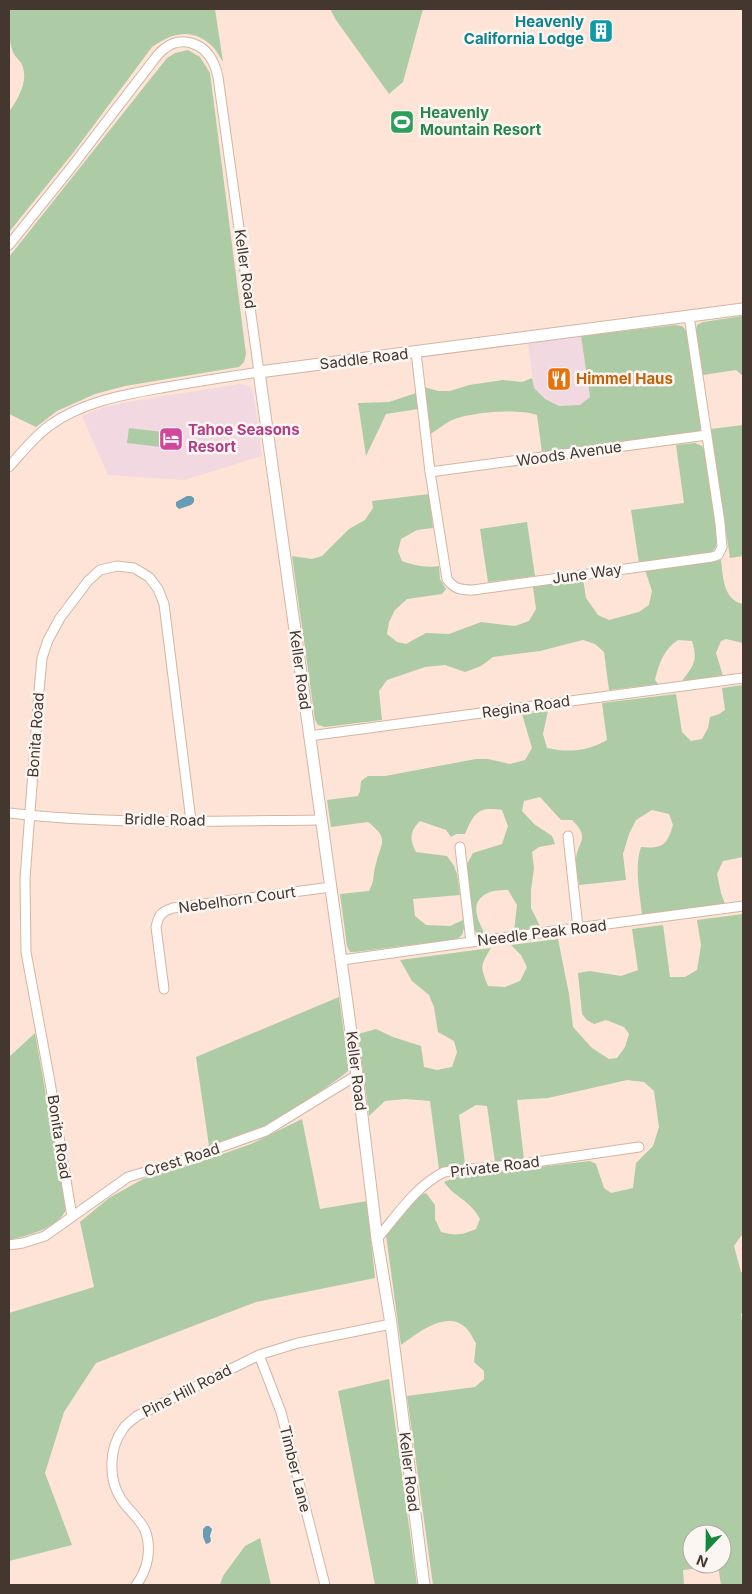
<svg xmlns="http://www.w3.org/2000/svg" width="752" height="1594" font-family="Inter,sans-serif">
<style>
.commercial{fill:#f2d8e0}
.green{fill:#adcba5;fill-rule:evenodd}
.water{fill:#689cb6}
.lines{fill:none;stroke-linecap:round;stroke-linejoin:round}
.minor-casing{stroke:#d3b5a4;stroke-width:11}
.tertiary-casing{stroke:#d3b5a4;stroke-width:13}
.minor{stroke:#fff;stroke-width:9}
.tertiary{stroke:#fff;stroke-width:11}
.labels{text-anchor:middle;stroke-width:5;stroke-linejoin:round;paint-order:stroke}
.culture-label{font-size:15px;font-weight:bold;fill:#0d838f;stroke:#fcf6f2;text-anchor:end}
.leisure-label{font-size:15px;font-weight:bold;fill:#27864d;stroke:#fcf6f2;text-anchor:start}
.street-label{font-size:15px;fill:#433730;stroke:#fcf6f2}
.food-label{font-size:15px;font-weight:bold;fill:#c56008;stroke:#fcf6f2;text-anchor:start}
.hotel-label{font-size:15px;font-weight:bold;fill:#b23c85;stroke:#fcf6f2;text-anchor:start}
</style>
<rect width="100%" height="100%" fill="#fde4d6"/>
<!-- commercial -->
<path class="commercial" d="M581 336 596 445 542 452 528 342Z
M240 384 249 386 253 390 262 456 184 480 108 475 82 416 102 408 127 402Z"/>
<!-- green -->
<path class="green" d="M9 9H215L223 62C220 57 216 50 212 46 192 27 172 33 152 47L73 153 9 232V112C18 99 29 81 22 65 20 60 15 57 13 52 8 38 9 23 9 9Z
M330 9H423L403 82 389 94 336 20Z
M188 50 200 57 210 73 246 354 244 362 239 367 125 386 95 394 57 411 36 427 9 414V257L167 58 175 53Z
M743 316V376L736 370 703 375 696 330 697 325 703 322Z
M675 325 682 326 686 330 701 424V429L698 433 542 452 537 415C519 408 470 412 452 420 444 424 437 430 429 435L424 387 438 391H450L469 385 503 380 522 382 532 378 534 388 545 399 559 406 580 405 590 397 581 336Z
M416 393 418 409 386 414 366 456 358 403 389 402Z
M743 425V556L730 558 711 429Z
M129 428 162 432 161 447 127 443Z
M695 443 702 446 705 452 717 537C717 546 716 550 707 554L639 563 631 510 684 503 676 445Z
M429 494 433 528 417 530 401 539 398 551 402 561C413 565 426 568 439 566L440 579 446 589 442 594 407 599 395 610 389 622 387 634 397 642 406 644 426 633 449 634 481 622 515 626 529 621 536 609 533 587 583 579 586 598 598 615 609 620 639 612 649 605 652 591 645 570 721 560C723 576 723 600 743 604V645V643L726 639 721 641 716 653 723 676 682 681C694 665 698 661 692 641L678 640C664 649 659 663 655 680L658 684 609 690 604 652 595 644 583 640 540 651 493 657 481 666 465 672 445 665 425 667 387 680 379 691 382 720 325 727 318 725 315 720 292 556 312 559 322 556 349 529 365 520 373 508 372 501Z
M527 522 535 576 488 582 480 529Z
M743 685V857L723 861 717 874 721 893 725 904 642 915C640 893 634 868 641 847 663 849 667 845 673 825L669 814 652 810 636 820 629 834 623 854 626 880 579 885C578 877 576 869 576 861 576 842 592 839 572 820H561L540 797 524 801 522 811 534 824 552 836 555 844 539 847 532 852 534 868 531 890V908L541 928 514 931 517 905 508 890C501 890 493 890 488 893 468 902 478 921 485 934L480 935 476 933 474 928 466 866 473 853 502 844 508 826 502 810C478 806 474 813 465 834H456L451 837 446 830 420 821C410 831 409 839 416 852L447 856 454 866 457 874 460 895 413 899 415 916 426 925 450 926 463 920 464 928 462 935 457 939 355 952H350L347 946 340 894 369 891C376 878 372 876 376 864 381 842 390 839 368 822L331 827 327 800 358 796 360 791 361 781 368 776H385L476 759H488L510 764 525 760 532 748 522 714 548 711 543 734 547 748C569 753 588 751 607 740L602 703 676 694 682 732 691 741 702 739 708 728 710 717 719 714 725 710 722 688Z
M743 914V1235L741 1236 734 1246 741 1272 743 1273V1311L741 1314 743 1329V1585H721L718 1566 683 1570 684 1585H433L407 1396 475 1387 484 1379V1371L474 1362 476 1343C473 1339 470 1331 465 1327 445 1310 417 1334 401 1345L386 1235 405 1213 417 1196 426 1193 435 1205V1219L441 1232C456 1236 462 1235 476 1229L480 1219C469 1199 455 1198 444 1182L456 1177 590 1161 596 1164 604 1188 611 1193 633 1188 636 1163 653 1146 659 1127 654 1091 644 1082 627 1080 548 1098 517 1100 524 1159 495 1162 487 1106 476 1105 459 1115 465 1164 439 1169 430 1101 405 1099 385 1101 369 1116 358 1034 376 1029 393 1037 421 1046 424 1067 437 1070 452 1067 457 1052 454 1041 438 1032 434 1007 429 995 412 981 400 960 491 948C480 966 480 966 488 986L505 987 520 981 527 967 521 955 511 945 558 939 569 994 573 1027 592 1048 609 1059 617 1058 625 1047 629 1034 624 1027 606 1020 594 1024 587 1020 582 1014 578 973 590 971 621 976 638 970 632 929 663 925 670 977H685L697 970 701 945 697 920ZM692 1534H722V1564H692Z
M339 997 348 1062V1071L342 1076 297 1108 270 1124 209 1146 196 1057Z
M35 1033 66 1209C60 1228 26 1236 9 1240V1057Z
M302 1119 320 1209 367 1201 375 1278 256 1302 96 1363 64 1412 45 1473 72 1545 9 1561V1313L94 1287 80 1222 109 1198 143 1179 197 1163 251 1144Z
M389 1379 417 1585H375L338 1391Z
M260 1538 271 1585H220L223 1576 245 1546Z"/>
<!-- water -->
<path class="water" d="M187 496H191L194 498V502L191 505 179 509 176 506V502Z
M206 1526H209L212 1529 210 1536 211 1541 209 1543 206 1544 203 1537V1529Z"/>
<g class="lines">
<defs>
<path id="minor" d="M9 245 70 169 153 61C156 57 160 52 164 49 181 35 204 43 213 62 215 66 217 72 218 77L259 372C226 377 193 382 161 388 122 395 82 402 49 426 34 437 21 453 9 467
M416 352 430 472 447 579C454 589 461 590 473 590L712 557 718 555 722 547 720 523 689 316
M430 472 707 435
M309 736 743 678
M9 813C112 825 217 821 321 820
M568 836 578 928
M460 847 471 942
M342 960 471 942 743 906
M164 989 156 927C159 914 161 912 173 908L331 887
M72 1217 50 1082 26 952 25 879 39 691 42 658 48 640 60 618 88 581 100 570 117 566 134 568 149 577 158 589 164 604 191 821
M377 1239C397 1215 416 1186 444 1172L529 1163 639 1147
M9 1245 23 1243 45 1236 128 1177 182 1161 266 1131 357 1075
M259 1355 281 1412 325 1585
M136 1585C148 1570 152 1548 145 1530 140 1519 128 1510 121 1499 108 1479 109 1448 123 1429 126 1424 132 1420 137 1416L259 1355 298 1343 391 1324"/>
<path id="tertiary" d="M424 1585 391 1324 377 1239 357 1075 259 372 743 309"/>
</defs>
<!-- minor casing -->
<use href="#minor" class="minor-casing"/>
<!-- tertiary casing -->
<use href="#tertiary" class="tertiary-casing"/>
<!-- minor -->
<use href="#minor" class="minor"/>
<!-- tertiary -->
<use href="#tertiary" class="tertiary"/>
</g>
<!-- icons -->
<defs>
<symbol id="building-square" viewBox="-11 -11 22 22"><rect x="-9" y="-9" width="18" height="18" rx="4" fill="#0f9aa8" stroke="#fcf6f2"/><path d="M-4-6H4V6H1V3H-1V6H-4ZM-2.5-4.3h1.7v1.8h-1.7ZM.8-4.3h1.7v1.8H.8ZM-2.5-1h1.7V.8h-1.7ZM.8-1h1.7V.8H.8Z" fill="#fff"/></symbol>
<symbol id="stadium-square" viewBox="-11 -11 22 22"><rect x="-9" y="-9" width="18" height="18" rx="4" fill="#2e9e5b" stroke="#fcf6f2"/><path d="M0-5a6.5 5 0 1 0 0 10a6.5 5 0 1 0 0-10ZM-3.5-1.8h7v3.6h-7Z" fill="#fff"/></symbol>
<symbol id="restaurant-square" viewBox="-11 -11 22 22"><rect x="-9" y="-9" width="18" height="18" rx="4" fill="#e8710a" stroke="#fcf6f2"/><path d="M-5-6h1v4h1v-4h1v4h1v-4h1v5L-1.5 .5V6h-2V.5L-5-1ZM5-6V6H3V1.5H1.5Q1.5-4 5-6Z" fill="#fff"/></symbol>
<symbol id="hotel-square" viewBox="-11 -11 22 22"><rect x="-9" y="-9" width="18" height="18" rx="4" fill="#d1479c" stroke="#fcf6f2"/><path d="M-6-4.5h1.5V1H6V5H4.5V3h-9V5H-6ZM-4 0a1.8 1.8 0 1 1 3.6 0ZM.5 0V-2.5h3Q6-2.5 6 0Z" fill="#fff"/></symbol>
</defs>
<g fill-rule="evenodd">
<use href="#building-square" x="587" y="17" width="28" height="28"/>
<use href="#stadium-square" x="388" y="108" width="28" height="28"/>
<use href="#restaurant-square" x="545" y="365" width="28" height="28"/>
<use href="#hotel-square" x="157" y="425" width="28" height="28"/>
</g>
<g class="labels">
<!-- culture labels -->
<g class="culture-label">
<text x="584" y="27">Heavenly<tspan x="584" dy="17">California Lodge</tspan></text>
</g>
<!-- leisure labels -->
<g class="leisure-label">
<text x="420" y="118">Heavenly<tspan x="420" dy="17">Mountain Resort</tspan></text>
</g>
<!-- street labels -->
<g class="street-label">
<text transform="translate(245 269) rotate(82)" y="5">Keller Road</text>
<text transform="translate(364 359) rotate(-7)" y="5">Saddle Road</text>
<text transform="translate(569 454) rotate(-8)" y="5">Woods Avenue</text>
<text transform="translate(587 574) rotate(-8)" y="5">June Way</text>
<text transform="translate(300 670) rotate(82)" y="5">Keller Road</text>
<text transform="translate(526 707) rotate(-8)" y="5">Regina Road</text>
<text transform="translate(36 735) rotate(-86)" y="5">Bonita Road</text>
<text transform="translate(165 820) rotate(1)" y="5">Bridle Road</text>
<text transform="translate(237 900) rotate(-8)" y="5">Nebelhorn Court</text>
<text transform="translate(542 933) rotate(-7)" y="5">Needle Peak Road</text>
<text transform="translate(356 1071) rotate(83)" y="5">Keller Road</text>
<text transform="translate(59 1137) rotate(81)" y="5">Bonita Road</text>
<text transform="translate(182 1160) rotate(-18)" y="5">Crest Road</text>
<text transform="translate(495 1167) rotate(-7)" y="5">Private Road</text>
<text transform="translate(187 1391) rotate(-27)" y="5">Pine Hill Road</text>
<text transform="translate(295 1469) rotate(76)" y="5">Timber Lane</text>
<text transform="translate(409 1472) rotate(83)" y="5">Keller Road</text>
</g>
<!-- food labels -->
<g class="food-label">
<text x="576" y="384">Himmel Haus</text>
</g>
<!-- hotel labels -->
<g class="hotel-label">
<text x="188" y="435">Tahoe Seasons<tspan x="188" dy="17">Resort</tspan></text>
</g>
</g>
<!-- border -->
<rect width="752" height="1594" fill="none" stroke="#433730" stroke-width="20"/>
<!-- north arrow -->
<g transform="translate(707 1549) rotate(202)"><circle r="24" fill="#fcf6f2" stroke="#b2aaa4"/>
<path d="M0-4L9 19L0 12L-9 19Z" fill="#17863e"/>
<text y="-8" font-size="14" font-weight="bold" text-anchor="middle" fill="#433730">N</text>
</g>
</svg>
